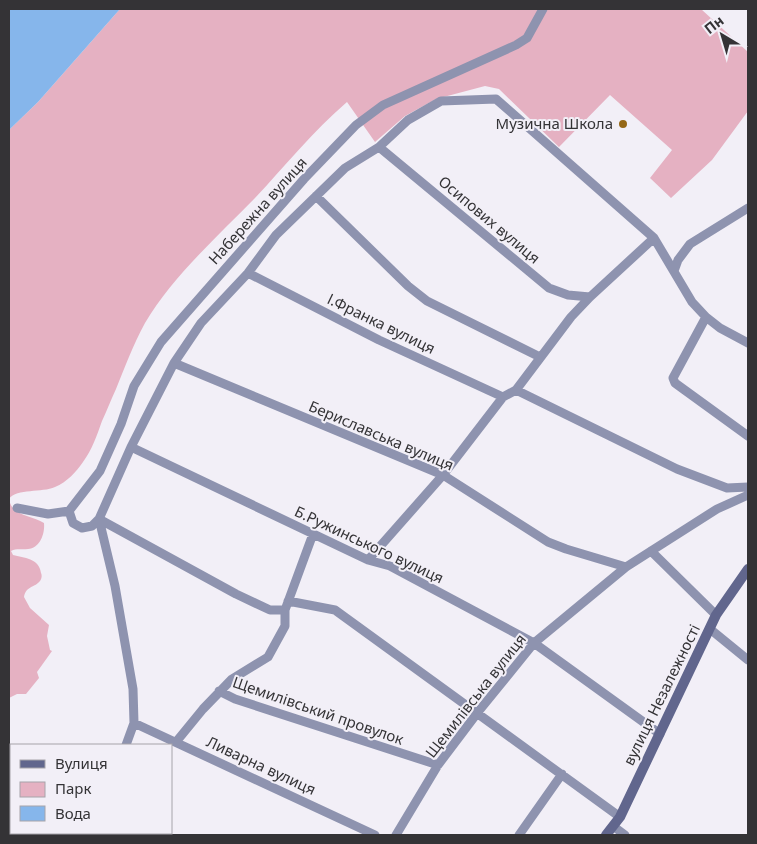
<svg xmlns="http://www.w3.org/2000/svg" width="757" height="844" font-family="'Noto Sans',sans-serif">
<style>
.green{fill:#e5b1c2}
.water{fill:#86b6eb}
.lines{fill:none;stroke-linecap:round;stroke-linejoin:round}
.street{stroke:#8e93af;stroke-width:9}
.secondary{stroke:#61668d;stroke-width:10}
.poi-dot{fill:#956716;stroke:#f2eff7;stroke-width:2}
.labels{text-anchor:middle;stroke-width:4;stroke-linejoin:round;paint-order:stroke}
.poi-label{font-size:15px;fill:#343336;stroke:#f2eff7;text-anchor:end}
.street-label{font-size:15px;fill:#343336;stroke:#f2eff7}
</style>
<rect width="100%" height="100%" fill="#f2eff7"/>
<!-- green -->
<path class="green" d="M120 9H701L748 52V111L712 160 671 198 650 178 672 150 610 95 559 147 499 89 485 86 436 99 405 116 375 142 347 102C313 131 285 166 255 198 217 237 172 277 145 323 133 345 125 367 116 389 111 400 107 410 102 421 97 435 92 450 83 462 76 472 67 482 55 487 42 493 17 488 9 499 12 517 32 515 44 523 45 534 40 548 28 549 21 550 17 548 11 551L13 555C24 558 39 558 41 573 42 575 42 578 40 581 34 588 26 586 24 597L30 608 49 625 47 636 50 650 52 651 37 672 39 678 26 694H17L9 698V130L38 102Z"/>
<!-- water -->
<path class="water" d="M9 9H120L38 102 9 130Z"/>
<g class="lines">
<!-- street -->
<path class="street" d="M379 147 549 288 568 295 590 297
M316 196 408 286 427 301 540 357
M674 271 678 260 690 244 748 208
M248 273 379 340 503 397
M706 317 673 378 675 383 748 436
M174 363 443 475 548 542 566 549 626 567
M516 390 677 469 727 488 748 487
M131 447 368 560 390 566 534 643 660 734
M17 508 48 514 69 511
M69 511 73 523 82 528 92 526 99 519 131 447 174 363 201 323 248 273 276 235 345 168 379 147 408 120 441 101 496 99 654 238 692 302 706 317 720 328 748 343
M69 511 100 471 121 424 134 386 161 342 304 179 356 125 383 105 516 45 527 38 543 9
M99 519 115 586 133 689 134 723 126 745
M99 519 236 594 270 610H285
M651 551 716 615
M368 560 443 475 503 397 516 390 571 317 590 297 654 238
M288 601 335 610 620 817
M710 629 748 660
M219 691 235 699 438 765
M134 723 375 835
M176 742 203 709 232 679 268 657 285 626V610L313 534
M613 826 625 835
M37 833 38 835
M82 835 83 833
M396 835 438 765 478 712 534 643 626 567 717 509 748 495
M519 835 562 774"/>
<!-- secondary -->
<path class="secondary" d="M606 835 620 817 716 615 748 569"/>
</g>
<!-- markers -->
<circle class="poi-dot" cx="623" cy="124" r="5"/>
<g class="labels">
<!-- poi labels -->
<g class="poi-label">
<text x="613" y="129">Музична Школа</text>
</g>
<!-- street labels -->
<g class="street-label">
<text transform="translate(258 211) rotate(-48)" y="5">Набережна вулиця</text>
<text transform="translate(489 220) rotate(40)" y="5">Осипових вулиця</text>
<text transform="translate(381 324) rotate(26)" y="5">І.Франка вулиця</text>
<text transform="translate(381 436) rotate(23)" y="5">Бериславська вулиця</text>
<text transform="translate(369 545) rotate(25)" y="5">Б.Ружинського вулиця</text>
<text transform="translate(662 695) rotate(-64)" y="5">вулиця Незалежності</text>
<text transform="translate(476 696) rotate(-52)" y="5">Щемилівська вулиця</text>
<text transform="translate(318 711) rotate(19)" y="5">Щемилівський провулок</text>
<text transform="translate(261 766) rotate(25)" y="5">Ливарна вулиця</text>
</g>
</g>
<!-- border -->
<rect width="757" height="844" fill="none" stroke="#343336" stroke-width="20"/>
<!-- legend -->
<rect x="10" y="744" width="162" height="90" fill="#f2eff7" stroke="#a6a4aa"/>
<rect x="20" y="760" width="25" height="8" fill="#61668d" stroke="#a6a4aa"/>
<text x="55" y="769" font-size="15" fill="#343336">Вулиця</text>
<rect x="20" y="782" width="25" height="15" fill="#e5b1c2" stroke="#a6a4aa"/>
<text x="55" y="794" font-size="15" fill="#343336">Парк</text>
<rect x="20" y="806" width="25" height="15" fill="#86b6eb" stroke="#a6a4aa"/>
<text x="55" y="819" font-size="15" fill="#343336">Вода</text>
<!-- north arrow -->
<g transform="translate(722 35) rotate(322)" stroke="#f2eff7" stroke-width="4" paint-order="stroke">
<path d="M0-4L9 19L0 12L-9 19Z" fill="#343336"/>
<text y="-8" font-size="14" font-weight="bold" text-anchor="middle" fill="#343336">Пн</text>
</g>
</svg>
